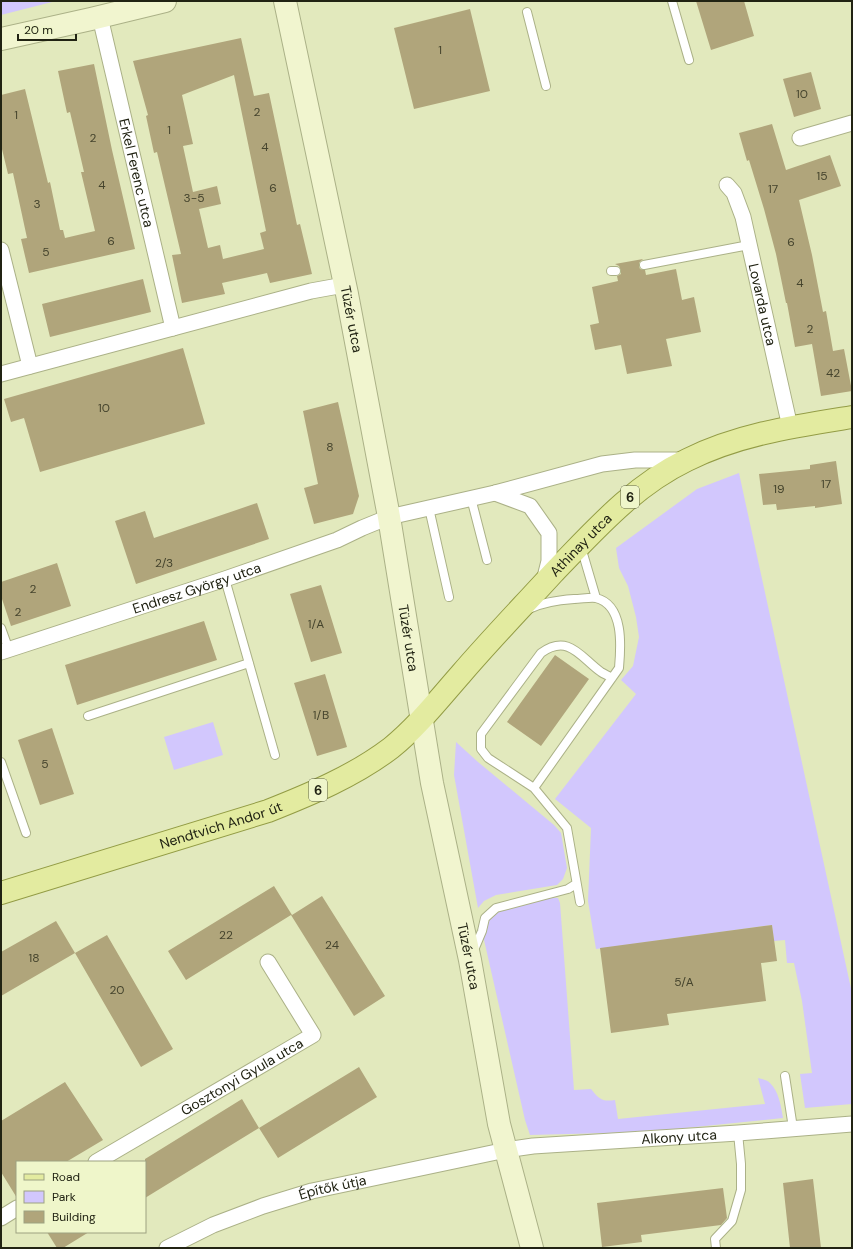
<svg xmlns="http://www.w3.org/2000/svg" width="853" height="1249" font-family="'DM Sans',sans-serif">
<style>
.green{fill:#d2c7fd}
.building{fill:#b0a57b;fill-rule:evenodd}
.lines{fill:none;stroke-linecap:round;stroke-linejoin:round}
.lane-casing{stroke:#abb187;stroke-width:10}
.street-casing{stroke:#abb187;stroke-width:17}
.secondary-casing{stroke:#abb187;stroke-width:24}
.primary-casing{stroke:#939c45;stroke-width:24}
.lane{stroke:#fff;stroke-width:8}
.street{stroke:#fff;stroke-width:15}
.secondary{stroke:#f1f5cf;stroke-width:22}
.primary{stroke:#e3eba0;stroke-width:22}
.labels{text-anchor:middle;stroke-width:3;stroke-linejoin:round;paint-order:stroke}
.number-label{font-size:12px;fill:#45442d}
.shield{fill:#eff6ca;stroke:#5f624a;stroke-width:1}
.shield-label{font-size:13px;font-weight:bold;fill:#212313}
.street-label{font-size:14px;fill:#212313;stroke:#eff6ca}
</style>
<rect width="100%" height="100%" fill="#e2e9bd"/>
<!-- green -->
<path class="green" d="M1 1H56L1 15Z
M739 473 852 993V1104L805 1108 800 1074 812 1073 802 1001 794 963H787L785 940 774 941 772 925 596 949 588 901 591 828 555 799 636 694 621 680 633 666 639 637 636 617 628 586 619 568 616 548 697 489Z
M213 722 223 755 174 770 164 737Z
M456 742 478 762 554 825 561 833 567 868 563 879 557 885 496 895 484 901 478 908 454 775Z
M550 897 558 898 560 903 574 1090 591 1089C599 1099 602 1102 615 1100L618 1119 765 1104 758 1078C762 1079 767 1080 770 1083 779 1092 781 1106 783 1118L646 1132 530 1135 525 1120 482 931 496 908Z"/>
<!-- building -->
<path class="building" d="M696 1H744L754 36 711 50Z
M470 9 490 91 414 109 394 28Z
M241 38 254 96 269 93 297 225 300 224 312 274 270 283 267 273 222 283 225 294 182 303 172 255 181 254 157 152 154 153 146 116 148 115 133 61ZM234 75 266 231 260 233 264 249 223 259 220 245 208 248 199 209 221 204 217 186 193 192 183 146 193 144 182 95Z
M94 64 112 150 135 249 29 273 21 239 27 238 13 173 8 174 1 145V95L25 89 48 183 50 182 60 230H63L65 238 95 231 81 172H84L70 112 67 113 58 71Z
M811 72 821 109 794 117 783 79Z
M772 124 786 170 830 155 841 186 799 200 812 255 823 312 826 311 833 351 844 349 852 391 821 396 812 344 795 347 787 303H786L776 254 764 209 749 160 747 161 739 133Z
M643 259 639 263V266L640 269 645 270 646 275 676 269 682 300 694 297 701 332 666 339 672 366 627 374 621 345 595 350 590 325 599 323 592 287 618 281 617 276 621 274V271L619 266 615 264Z
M143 279 151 312 50 337 42 304Z
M183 348 205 424 40 472 24 418 11 422 4 399Z
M338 402 359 496 353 514 314 524 304 488 318 484 303 411Z
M836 461 842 504 815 508V506L777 510 776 504 763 505 759 474 810 469V465Z
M257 503 269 539 136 584 115 521 145 511 154 538Z
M57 563 71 606 11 626 1 596V582Z
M321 585 342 653 311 662 290 594Z
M204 621 217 660 77 705 65 665Z
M555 655 589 679 541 746 507 722Z
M325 674 347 747 317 756 294 683Z
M52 728 74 794 40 805 18 740Z
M274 886 292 915 322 896 385 996 354 1016 291 915 186 980 168 951Z
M56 921 75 953 1 996V952Z
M772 925 777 961 761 963 766 1001 667 1014 669 1025 611 1033 600 948Z
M107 935 173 1049 141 1067 75 953Z
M359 1067 377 1097 278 1158 259 1128Z
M65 1082 103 1140 66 1162H17V1198L1 1172V1121Z
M242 1099 259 1128 145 1198V1159Z
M813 1179 821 1248H790L783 1183Z
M723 1188 727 1218 721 1225 641 1235 642 1242 602 1247 597 1203Z
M47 1232H89L63 1248H57Z"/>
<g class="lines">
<defs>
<path id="lane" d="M672 1 689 60
M527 12 546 86
M644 265 749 245
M611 271H616
M471 498 487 560
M429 508 449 597
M581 547 596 598
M225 579 275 755
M529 609C543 602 559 600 574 599 581 599 590 597 596 598 624 605 621 646 619 668L534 788 567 828 580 902
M1 628 9 650
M88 716 249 663
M1 762 26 833
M534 788 488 758 481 749V734L541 653C569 633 581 658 601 672 604 674 609 676 612 678
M474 950 482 931 485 918 496 908 568 889 576 884
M785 1076 793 1128
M716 1248 715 1239 732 1221 741 1190V1164L738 1133"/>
<g id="street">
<path id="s1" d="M100 17 173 328"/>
<path d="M800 138 852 123"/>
<path id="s2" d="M727 185 734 193 743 217 790 427"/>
<path d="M1 250 30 366"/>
<path d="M1 374 311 291 344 285"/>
<path d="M495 493 530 506 549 533V561L544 581"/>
<path id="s3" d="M1 652 225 579 337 540 362 528 389 517 495 493 602 464 635 460H684"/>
<path id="s4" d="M96 1162 313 1035 268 962"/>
<path d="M1 1218 17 1208"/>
<path id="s5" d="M167 1248 213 1225 263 1206 312 1191 506 1150 533 1146 738 1133 852 1124"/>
</g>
<g id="secondary">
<path id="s6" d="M285 1 347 294 389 517 432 783 470 960 499 1124 532 1248"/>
<path d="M1 39 91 19 165 1"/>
</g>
<g id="primary">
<path id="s7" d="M1 893 268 811C311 794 354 776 391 748 417 727 439 699 461 674 491 639 523 606 554 572 595 530 633 486 687 460 739 434 796 426 852 417"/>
</g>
</defs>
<!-- lane casing -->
<use href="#lane" class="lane-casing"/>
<!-- street casing -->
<use href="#street" class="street-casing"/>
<!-- secondary casing -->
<use href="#secondary" class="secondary-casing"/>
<!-- primary casing -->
<use href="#primary" class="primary-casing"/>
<!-- lane -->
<use href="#lane" class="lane"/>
<!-- street -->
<use href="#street" class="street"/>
<!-- secondary -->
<use href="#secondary" class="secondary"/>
<!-- primary -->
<use href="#primary" class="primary"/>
</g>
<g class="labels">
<!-- number labels -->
<g class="number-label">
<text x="440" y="54">1</text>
<text x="802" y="98">10</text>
<text x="257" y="116">2</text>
<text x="16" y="119">1</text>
<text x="169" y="134">1</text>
<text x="93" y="142">2</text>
<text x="265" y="151">4</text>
<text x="822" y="180">15</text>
<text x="102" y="189">4</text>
<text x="273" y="192">6</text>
<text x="773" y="193">17</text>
<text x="194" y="202">3-5</text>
<text x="37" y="208">3</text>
<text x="111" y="245">6</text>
<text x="791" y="246">6</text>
<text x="46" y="256">5</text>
<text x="800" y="287">4</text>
<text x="810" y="333">2</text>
<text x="833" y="377">42</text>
<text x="104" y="412">10</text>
<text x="330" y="451">8</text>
<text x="826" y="488">17</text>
<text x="779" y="493">19</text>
<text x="164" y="567">2/3</text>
<text x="33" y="593">2</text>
<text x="18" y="616">2</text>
<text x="316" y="628">1/A</text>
<text x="321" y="719">1/B</text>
<text x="45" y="768">5</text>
<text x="226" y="939">22</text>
<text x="332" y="949">24</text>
<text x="34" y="962">18</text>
<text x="684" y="986">5/A</text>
<text x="117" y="994">20</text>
</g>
<!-- shield labels -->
<g class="shield">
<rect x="621" y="486" width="18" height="22" rx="3"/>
<rect x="309" y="779" width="18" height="22" rx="3"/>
</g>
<g class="shield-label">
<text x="630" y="502">6</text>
<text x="318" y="795">6</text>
</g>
<!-- street labels -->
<g class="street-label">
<text dy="5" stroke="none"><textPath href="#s1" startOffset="160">Erkel Ferenc utca</textPath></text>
<text dy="5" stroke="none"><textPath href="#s2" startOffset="126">Lovarda utca</textPath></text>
<text dy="5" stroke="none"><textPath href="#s6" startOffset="325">Tüzér utca</textPath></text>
<text dy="5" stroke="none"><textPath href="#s7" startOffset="696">Athinay utca</textPath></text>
<text dy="5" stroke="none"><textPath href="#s3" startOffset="206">Endresz György utca</textPath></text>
<text dy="5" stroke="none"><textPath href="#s6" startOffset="649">Tüzér utca</textPath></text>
<text dy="5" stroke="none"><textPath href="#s7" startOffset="230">Nendtvich Andor út</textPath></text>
<text dy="5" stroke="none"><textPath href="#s6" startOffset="973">Tüzér utca</textPath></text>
<text dy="5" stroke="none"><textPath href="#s4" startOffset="169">Gosztonyi Gyula utca</textPath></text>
<text dy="5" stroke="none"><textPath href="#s5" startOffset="528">Alkony utca</textPath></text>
<text dy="5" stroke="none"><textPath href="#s5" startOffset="177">Építők útja</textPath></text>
</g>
</g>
<!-- border -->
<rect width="853" height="1249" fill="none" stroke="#212313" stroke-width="4"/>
<!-- legend -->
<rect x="16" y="1161" width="130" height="72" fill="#eff6ca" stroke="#9da281"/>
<rect x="24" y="1174" width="20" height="6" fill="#e3eba0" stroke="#9da281"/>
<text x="52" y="1181" font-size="12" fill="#212313">Road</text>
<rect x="24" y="1191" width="20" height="12" fill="#d2c7fd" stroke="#9da281"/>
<text x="52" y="1201" font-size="12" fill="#212313">Park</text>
<rect x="24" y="1211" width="20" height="12" fill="#b0a57b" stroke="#9da281"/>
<text x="52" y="1221" font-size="12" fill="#212313">Building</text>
<!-- scale -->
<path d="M18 34v6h58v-6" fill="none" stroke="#212313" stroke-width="2"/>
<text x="24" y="34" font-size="12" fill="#212313" stroke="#eff6ca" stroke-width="3" paint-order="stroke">20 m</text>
</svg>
